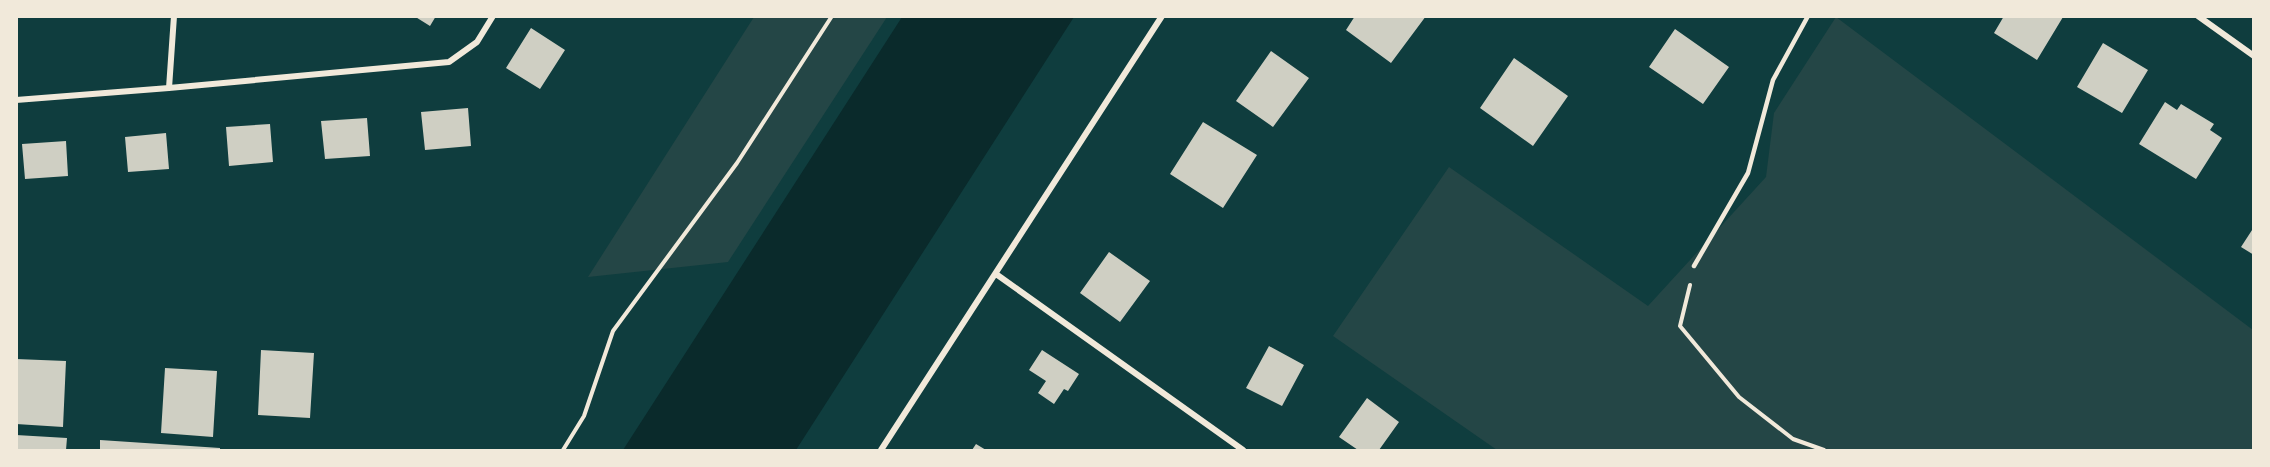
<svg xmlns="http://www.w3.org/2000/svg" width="2270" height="467" font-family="'IBM Plex Serif',serif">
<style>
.green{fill:#244646}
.water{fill:#0a2a2b}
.building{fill:#cfcfc3}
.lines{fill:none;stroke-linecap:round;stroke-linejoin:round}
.path{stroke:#f1e9da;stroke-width:4}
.service{stroke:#f1e9da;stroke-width:4.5}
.minor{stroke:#f1e9da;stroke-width:6}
</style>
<rect width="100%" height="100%" fill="#0f3d3e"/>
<!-- green -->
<path class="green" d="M754 17H887L728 262 588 277Z
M1836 17 2253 330V450H1497L1333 336 1449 167 1648 306 1766 177 1774 113Z"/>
<!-- water -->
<path class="water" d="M902 17H1074L796 450H623Z"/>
<!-- building -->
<path class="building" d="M414 16H436L430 26Z
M1355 16H1426L1391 63 1346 30Z
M2004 16H2062L2063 17 2037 60 1994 33Z
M531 28 565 50 540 89 506 68Z
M1675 29 1729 67 1703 104 1649 67Z
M2103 43 2148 70 2122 113 2077 87Z
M1271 51 1309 78 1273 127 1236 101Z
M1514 58 1568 96 1533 146 1480 108Z
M2165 102 2177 110 2181 104 2214 124 2210 130 2222 138 2196 179 2139 144Z
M468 108 471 146 425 150 421 112Z
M367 118 370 156 325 159 321 121Z
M1203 122 1257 155 1223 208 1170 174Z
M270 124 273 162 229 166 226 127Z
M166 133 169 169 128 172 125 137Z
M66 141 68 176 25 179 22 144Z
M2254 227V255L2241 247Z
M1109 252 1150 281 1120 322 1080 293Z
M1269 346 1304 365 1282 406 1246 388Z
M261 350 314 353 310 418 258 415Z
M1042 350 1079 374 1068 391 1064 389 1054 404 1038 393 1046 381 1029 370Z
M16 359 66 361 63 427 16 424Z
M165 368 217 371 213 437 161 433Z
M1367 398 1399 422 1379 450H1358L1339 437Z
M16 435 67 438 66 450H16Z
M100 440 220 448V450H100Z
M976 444 986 450H972Z"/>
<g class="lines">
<!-- path -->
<path class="path" d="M1690 285 1680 326 1739 397 1793 439 1824 450
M563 450 584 416 613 331 737 163 832 16"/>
<!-- service -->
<path class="service" d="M1694 266 1748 173 1773 80 1808 16"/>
<!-- minor -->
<path class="minor" d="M2198 16 2254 56
M169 88 174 16
M16 100 169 88 449 62 477 42 493 16
M996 274 1243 450
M881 450 1162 16"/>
</g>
<!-- border -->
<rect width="2270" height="467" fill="none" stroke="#f1e9da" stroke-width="36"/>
</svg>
